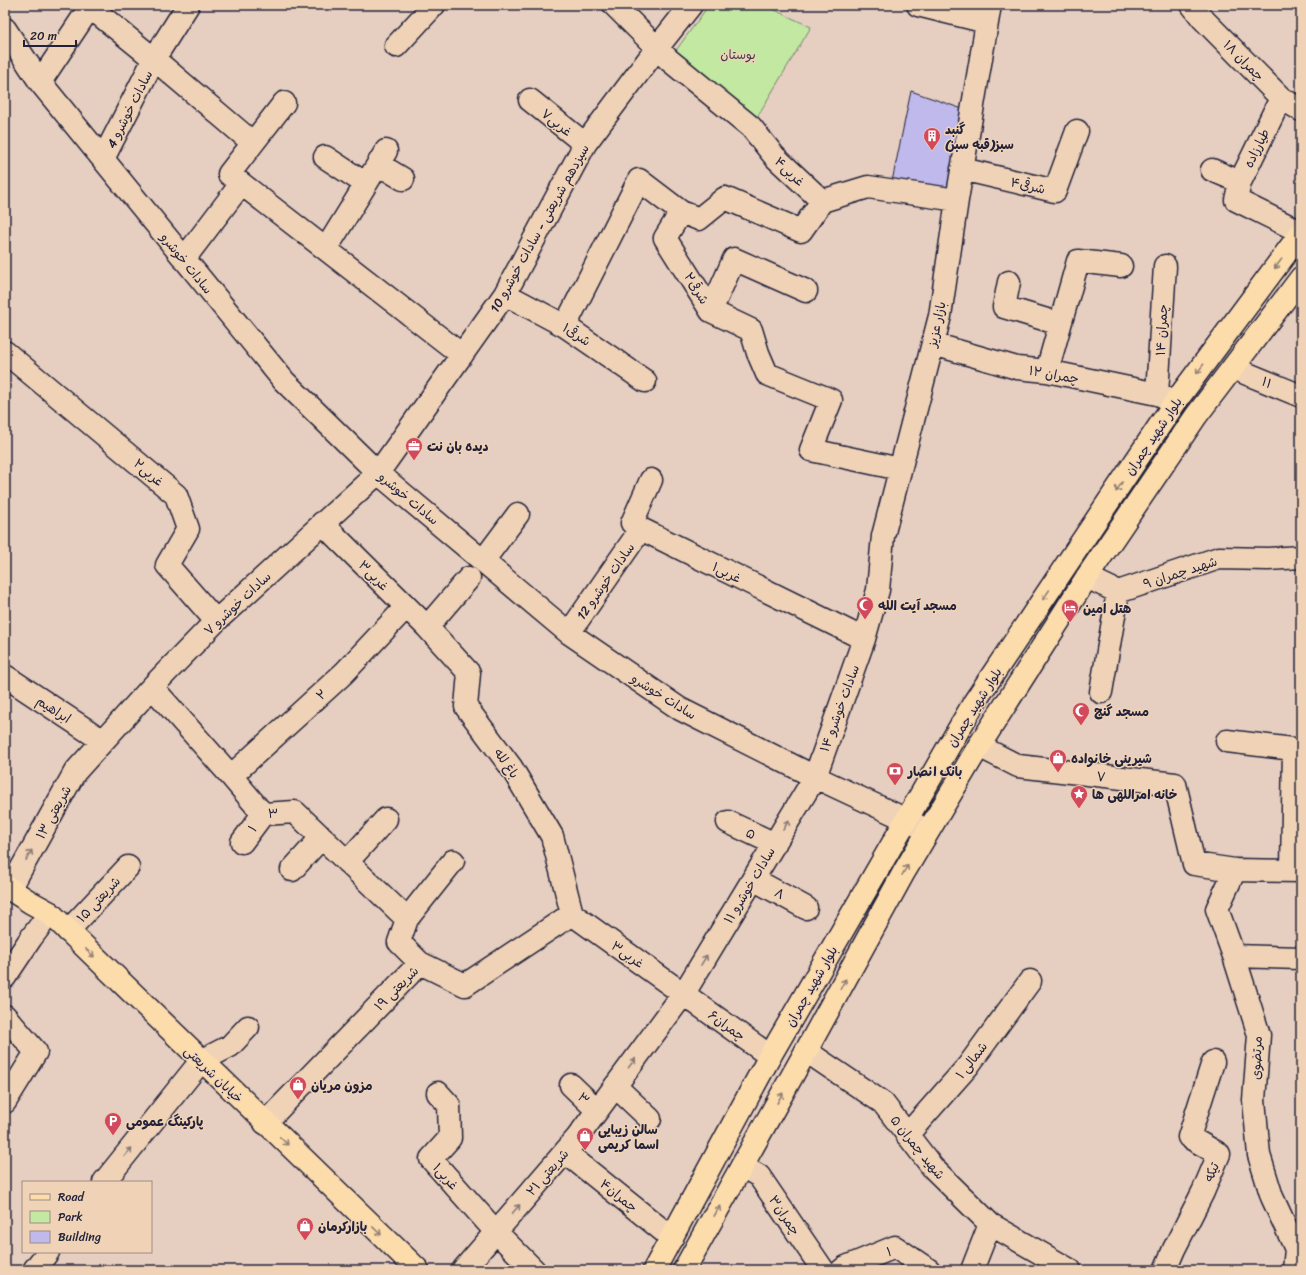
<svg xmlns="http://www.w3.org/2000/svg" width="1306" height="1275" font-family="Sriracha,'Playpen Sans Arabic',sans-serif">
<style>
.green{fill:#c2e8a2;stroke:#72856e}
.building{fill:#c0b9eb;stroke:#22223b}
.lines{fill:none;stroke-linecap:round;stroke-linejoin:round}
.minor-casing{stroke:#22223b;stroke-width:25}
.major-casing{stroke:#22223b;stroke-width:25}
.minor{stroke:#f0d3b6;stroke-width:22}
.major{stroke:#fddcac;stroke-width:22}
.oneway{stroke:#907f74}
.oneway2{stroke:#897a78}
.labels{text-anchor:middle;stroke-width:3;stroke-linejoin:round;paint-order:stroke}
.park-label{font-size:13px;fill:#3a404a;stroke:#f0d3b6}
.street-label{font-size:13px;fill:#22223b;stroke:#f0d3b6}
.poi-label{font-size:13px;font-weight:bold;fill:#22223b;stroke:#f0d3b6;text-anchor:start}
</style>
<rect width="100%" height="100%" fill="#e6cec1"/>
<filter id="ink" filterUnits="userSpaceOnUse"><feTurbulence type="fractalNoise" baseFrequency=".025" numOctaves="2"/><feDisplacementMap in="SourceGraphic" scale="8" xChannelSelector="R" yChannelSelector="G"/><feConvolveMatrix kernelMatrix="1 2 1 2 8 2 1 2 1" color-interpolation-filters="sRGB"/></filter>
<g filter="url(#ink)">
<!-- green -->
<path class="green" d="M709 5H764L811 27 751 127 669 60Z"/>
<!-- building -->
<path class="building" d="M911 91 971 112 957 200 890 191Z"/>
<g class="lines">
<defs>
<path id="minor" d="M614 5 669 60 751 127 775 157 822 201 868 187 957 200
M918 5 987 22
M1192 5 1202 18 1281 98 1301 110
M5 29 40 82 284 381 378 473 569 633 680 709 815 777 907 820 928 831
M396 46 434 5
M40 82 90 7 154 59 253 143
M1281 98 1240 182 1236 200 1301 232
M530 100 585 144
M284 103 229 174 462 355
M325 157 366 184 326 249
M103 159 154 59 188 5
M378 164 403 179
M962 169 1055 191 1077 131
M1212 170 1240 182
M366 184 386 151
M681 212 699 219 725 198 801 231 822 201
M184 259 241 184
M1009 282 1004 307 1060 324
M505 294 565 326 645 381
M711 311 734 259 806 291
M565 326 639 180 681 212 665 238 711 311 751 330 758 353 767 374 831 400 811 450 900 469
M933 344 1017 368 1047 371 1157 394 1176 401
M5 352 176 495 188 529 167 565 216 621
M1233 368 1301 396
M1047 371 1078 261 1121 266
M1157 394 1165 266
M651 480 632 523 641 529 864 639
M322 523 427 627 469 673 466 707 511 767 552 836 572 914
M483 561 518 514
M1087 577 1118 592 1219 558 1268 559 1301 557
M427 627 469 578
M569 633 641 529
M5 676 103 741
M152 687 231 776 263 814 295 812 407 919 399 942 420 963
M1101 692 1118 592
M1227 741 1301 750
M979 746 1018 766 1175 784 1194 864 1235 870 1301 871
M231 776 344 673 406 607
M728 822 775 844
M242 842 263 814
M347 862 386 819
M292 870 322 837
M1235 870 1217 909 1234 956 1259 1035 1254 1100 1259 1155 1272 1197 1296 1249
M1292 871 1294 749
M753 879 806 908
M10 889 75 772 152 687 216 621 378 473 505 294 585 144 657 48 691 5
M572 914 770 1056
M407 919 453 861
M68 931 128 867
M1234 956 1301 958
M5 977 31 938 50 913
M5 1016 36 1052 5 1102
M806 1051 883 1103 933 1168 990 1224 1070 1270
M571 1085 597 1110
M615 1086 650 1119
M438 1093 449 1105 450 1138 431 1159 496 1232 534 1270
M265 1123 420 963 465 985 572 914
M907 1135 968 1066 1030 981
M565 1152 672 1238
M742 1166 759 1176 823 1270
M104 1182 201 1061 230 1046 248 1027
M34 1270 48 1252
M463 1270 577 1138 684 993 815 777 864 639 878 590 883 536 940 316 957 200 990 5
M842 1270 846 1267 895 1247 929 1270
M972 1270 990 1224
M1165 1270 1174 1249 1203 1192 1219 1154 1189 1137 1213 1062
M1294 1270 1296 1249 1301 1247"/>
<path id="major" d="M5 886 30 902 50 913 418 1270
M654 1270 770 1056 975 701 1176 401 1301 233
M684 1270 806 1051 904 872 979 746 1087 577 1196 416 1301 278"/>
</defs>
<!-- minor casing -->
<use href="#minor" class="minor-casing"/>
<!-- major casing -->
<use href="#major" class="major-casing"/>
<!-- minor -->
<use href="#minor" class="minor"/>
<!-- major -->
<use href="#major" class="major"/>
</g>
<!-- one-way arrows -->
<defs><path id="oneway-shaft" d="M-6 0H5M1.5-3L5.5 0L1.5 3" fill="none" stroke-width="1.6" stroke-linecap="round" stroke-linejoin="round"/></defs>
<g class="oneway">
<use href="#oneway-shaft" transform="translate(1278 264) rotate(127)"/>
<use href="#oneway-shaft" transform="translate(1200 369) rotate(127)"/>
<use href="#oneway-shaft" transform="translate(1119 487) rotate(124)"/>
<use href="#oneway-shaft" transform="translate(1046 595) rotate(124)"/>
<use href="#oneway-shaft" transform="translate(905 870) rotate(-60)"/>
<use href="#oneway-shaft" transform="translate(90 953) rotate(44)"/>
<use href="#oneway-shaft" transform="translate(843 984) rotate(-61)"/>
<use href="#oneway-shaft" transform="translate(780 1098) rotate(-61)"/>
<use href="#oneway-shaft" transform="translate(284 1141) rotate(44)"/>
<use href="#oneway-shaft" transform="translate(717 1211) rotate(-61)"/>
<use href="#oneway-shaft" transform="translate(377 1231) rotate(44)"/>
</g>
<g class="oneway2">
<use href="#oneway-shaft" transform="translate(786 825) rotate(-59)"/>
<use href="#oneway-shaft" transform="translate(29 855) rotate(-61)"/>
<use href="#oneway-shaft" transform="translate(704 960) rotate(-59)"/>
<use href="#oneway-shaft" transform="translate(632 1063) rotate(-53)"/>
<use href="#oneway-shaft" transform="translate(128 1152) rotate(-51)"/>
<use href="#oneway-shaft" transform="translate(516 1209) rotate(-49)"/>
</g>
</g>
<!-- icons -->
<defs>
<symbol id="building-pin" viewBox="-11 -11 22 30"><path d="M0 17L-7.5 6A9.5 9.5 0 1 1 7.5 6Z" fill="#d1495b" stroke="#f0d3b6"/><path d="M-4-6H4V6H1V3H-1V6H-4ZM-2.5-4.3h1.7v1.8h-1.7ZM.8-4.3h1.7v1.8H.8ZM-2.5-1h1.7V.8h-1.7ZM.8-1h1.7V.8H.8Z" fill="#fff"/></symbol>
<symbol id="office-pin" viewBox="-11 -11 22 30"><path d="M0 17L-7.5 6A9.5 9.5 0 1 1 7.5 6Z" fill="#d1495b" stroke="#f0d3b6"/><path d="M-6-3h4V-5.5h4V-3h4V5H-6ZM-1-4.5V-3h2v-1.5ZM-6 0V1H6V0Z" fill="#fff"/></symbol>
<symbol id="mosque-pin" viewBox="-11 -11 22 30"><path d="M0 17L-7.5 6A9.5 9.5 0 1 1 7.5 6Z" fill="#d1495b" stroke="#f0d3b6"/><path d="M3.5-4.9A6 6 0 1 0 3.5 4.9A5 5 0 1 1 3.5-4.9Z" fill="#fff"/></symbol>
<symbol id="hotel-pin" viewBox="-11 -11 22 30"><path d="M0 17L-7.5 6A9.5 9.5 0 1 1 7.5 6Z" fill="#d1495b" stroke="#f0d3b6"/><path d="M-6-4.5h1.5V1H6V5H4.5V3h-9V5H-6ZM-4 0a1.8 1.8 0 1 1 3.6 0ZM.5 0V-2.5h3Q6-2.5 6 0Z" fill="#fff"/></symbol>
<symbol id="shop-pin" viewBox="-11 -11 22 30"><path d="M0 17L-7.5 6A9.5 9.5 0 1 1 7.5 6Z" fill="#d1495b" stroke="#f0d3b6"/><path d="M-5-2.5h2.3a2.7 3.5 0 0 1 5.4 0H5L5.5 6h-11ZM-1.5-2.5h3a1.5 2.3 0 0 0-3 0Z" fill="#fff"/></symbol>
<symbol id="bank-pin" viewBox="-11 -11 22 30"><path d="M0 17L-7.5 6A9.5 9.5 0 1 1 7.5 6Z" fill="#d1495b" stroke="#f0d3b6"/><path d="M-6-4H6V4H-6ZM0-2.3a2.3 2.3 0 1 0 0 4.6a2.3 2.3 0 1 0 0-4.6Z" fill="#fff"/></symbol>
<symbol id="sight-pin" viewBox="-11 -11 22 30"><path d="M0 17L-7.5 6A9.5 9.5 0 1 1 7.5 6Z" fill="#d1495b" stroke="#f0d3b6"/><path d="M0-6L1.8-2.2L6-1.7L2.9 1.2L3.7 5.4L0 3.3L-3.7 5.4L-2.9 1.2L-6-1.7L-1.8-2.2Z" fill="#fff"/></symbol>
<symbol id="parking-pin" viewBox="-11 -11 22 30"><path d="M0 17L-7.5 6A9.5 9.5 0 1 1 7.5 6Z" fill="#d1495b" stroke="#f0d3b6"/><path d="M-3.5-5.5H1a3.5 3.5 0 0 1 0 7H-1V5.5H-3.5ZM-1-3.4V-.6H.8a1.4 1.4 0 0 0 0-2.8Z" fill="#fff"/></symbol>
</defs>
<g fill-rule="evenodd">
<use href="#building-pin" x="922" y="126" width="20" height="27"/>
<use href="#office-pin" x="404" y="436" width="20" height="27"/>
<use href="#mosque-pin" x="855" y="595" width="20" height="27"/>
<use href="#hotel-pin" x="1060" y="598" width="20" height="27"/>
<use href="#mosque-pin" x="1071" y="701" width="20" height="27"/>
<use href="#shop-pin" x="1048" y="748" width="20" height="27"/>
<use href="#bank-pin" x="885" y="761" width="20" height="27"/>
<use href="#sight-pin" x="1069" y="784" width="20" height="27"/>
<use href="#shop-pin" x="288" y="1075" width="20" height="27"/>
<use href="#parking-pin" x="103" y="1111" width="20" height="27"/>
<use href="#shop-pin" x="575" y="1126" width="20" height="27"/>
<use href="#shop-pin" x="295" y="1216" width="20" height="27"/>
</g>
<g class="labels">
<!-- park labels -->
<g class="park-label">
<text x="738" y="59">بوستان</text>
</g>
<!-- street labels -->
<g class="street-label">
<text transform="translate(1244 60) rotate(45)" y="5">چمران ۱۸</text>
<text transform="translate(129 109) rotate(-63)" y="5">سادات خوشرو 4</text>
<text transform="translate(557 122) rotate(39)" y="5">غربی۷</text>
<text transform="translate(1256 148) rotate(-64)" y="5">طیارزاده</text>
<text transform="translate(790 171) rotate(44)" y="5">غربی۴</text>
<text transform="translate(1028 185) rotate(13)" y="5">شرقی۴</text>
<text transform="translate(539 228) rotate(-61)" y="5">سیزدهم شریعتی - سادات خوشرو 10</text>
<text transform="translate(187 263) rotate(51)" y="5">سادات خوشرو</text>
<text transform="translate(697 288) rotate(58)" y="5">شرقی۲</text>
<text transform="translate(936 324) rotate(-78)" y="5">بازار عزیز</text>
<text transform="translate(1161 330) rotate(-87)" y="5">چمران ۱۴</text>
<text transform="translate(577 334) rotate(33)" y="5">شرقی۱</text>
<text transform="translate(1054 374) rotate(10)" y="5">چمران ۱۲</text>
<text transform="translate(1267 382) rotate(22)" y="5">۱۱</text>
<text transform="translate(1153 436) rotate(-56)" y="5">بلوار شهید چمران</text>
<text transform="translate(149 472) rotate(40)" y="5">غربی۲</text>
<text transform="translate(409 498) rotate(40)" y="5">سادات خوشرو</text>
<text transform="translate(727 572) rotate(26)" y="5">غربی۱</text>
<text transform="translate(1180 572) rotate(-18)" y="5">شهید چمران ۹</text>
<text transform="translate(374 575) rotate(45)" y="5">غربی۳</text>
<text transform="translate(605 581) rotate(-55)" y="5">سادات خوشرو 12</text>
<text transform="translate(237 603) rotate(-43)" y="5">سادات خوشرو ۷</text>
<text transform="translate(321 694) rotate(-42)" y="5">۲</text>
<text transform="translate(664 696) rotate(32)" y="5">سادات خوشرو</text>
<text transform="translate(974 707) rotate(-58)" y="5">بلوار شهید چمران</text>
<text transform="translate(839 708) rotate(-70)" y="5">سادات خوشرو ۱۴</text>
<text transform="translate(54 709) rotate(33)" y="5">ابراهیم</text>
<text transform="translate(507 763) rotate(55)" y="5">باغ لله</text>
<text transform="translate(1101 776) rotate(6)" y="5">۷</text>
<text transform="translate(53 812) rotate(-61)" y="5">شریعتی ۱۳</text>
<text x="273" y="818">۳</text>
<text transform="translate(252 828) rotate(-53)" y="5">۱</text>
<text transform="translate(751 833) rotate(25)" y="5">۵</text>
<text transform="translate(749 885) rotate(-59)" y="5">سادات خوشرو ۱۱</text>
<text transform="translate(780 893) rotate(29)" y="5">۸</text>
<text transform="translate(98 899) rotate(-47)" y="5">شریعتی ۱۵</text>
<text transform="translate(628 954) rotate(35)" y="5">غربی۳</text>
<text transform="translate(811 986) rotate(-60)" y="5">بلوار شهید چمران</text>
<text transform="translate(396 988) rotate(-45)" y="5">شریعتی ۱۹</text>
<text transform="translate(727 1025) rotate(36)" y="5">چمران۶</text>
<text transform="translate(1256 1058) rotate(-88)" y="5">مرتضوی</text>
<text transform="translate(971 1060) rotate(-52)" y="5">شمالی ۱</text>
<text transform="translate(214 1074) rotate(44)" y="5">خیابان شریعتی</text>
<text transform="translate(584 1098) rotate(44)" y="5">۳</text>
<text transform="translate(918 1147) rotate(51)" y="5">شهید چمران ۵</text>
<text transform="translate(547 1172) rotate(-49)" y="5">شریعتی ۲۱</text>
<text transform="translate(1211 1172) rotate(-67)" y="5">تیکه</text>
<text transform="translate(446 1176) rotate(48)" y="5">غربی۱</text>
<text transform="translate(619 1195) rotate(39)" y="5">چمران۴</text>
<text transform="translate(785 1215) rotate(56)" y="5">چمران۳</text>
<text transform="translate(889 1251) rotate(-13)" y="5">۱</text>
</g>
<!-- poi labels -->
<g class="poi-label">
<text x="945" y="134">گنبد<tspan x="945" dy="15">سبز(قبه سبز)</tspan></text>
<text x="427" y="451">دیده بان نت</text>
<text x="878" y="610">مسجد آیت الله</text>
<text x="1083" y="613">هتل امین</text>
<text x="1094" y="716">مسجد گنج</text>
<text x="1071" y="763">شیرینی خانواده</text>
<text x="908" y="776">بانک انصار</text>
<text x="1092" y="799">خانه امراللهی ها</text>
<text x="311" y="1090">مزون مریان</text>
<text x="126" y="1126">پارکینگ عمومی</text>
<text x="598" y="1134">سالن زیبایی<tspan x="598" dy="15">اسما کریمی</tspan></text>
<text x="318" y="1231">بازارکرمان</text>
</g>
</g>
<!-- margin -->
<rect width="1306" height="1275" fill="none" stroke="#f0d3b6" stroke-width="20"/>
<rect x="10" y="10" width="1286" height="1255" fill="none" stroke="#22223b" stroke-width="1.5" filter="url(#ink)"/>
<!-- legend -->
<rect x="22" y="1181" width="130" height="72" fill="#f0d3b6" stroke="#9e8c85"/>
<rect x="30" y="1194" width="20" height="6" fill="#fddcac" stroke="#9e8c85"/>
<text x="58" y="1201" font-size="12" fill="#22223b">Road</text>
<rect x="30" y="1211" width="20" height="12" fill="#c2e8a2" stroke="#9e8c85"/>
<text x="58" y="1221" font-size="12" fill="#22223b">Park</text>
<rect x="30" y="1231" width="20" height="12" fill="#c0b9eb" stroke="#9e8c85"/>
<text x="58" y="1241" font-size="12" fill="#22223b">Building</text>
<!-- scale -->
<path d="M24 40v6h52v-6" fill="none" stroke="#22223b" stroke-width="2"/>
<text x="30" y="40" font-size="12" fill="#22223b" stroke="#f0d3b6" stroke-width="3" paint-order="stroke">20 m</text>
</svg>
